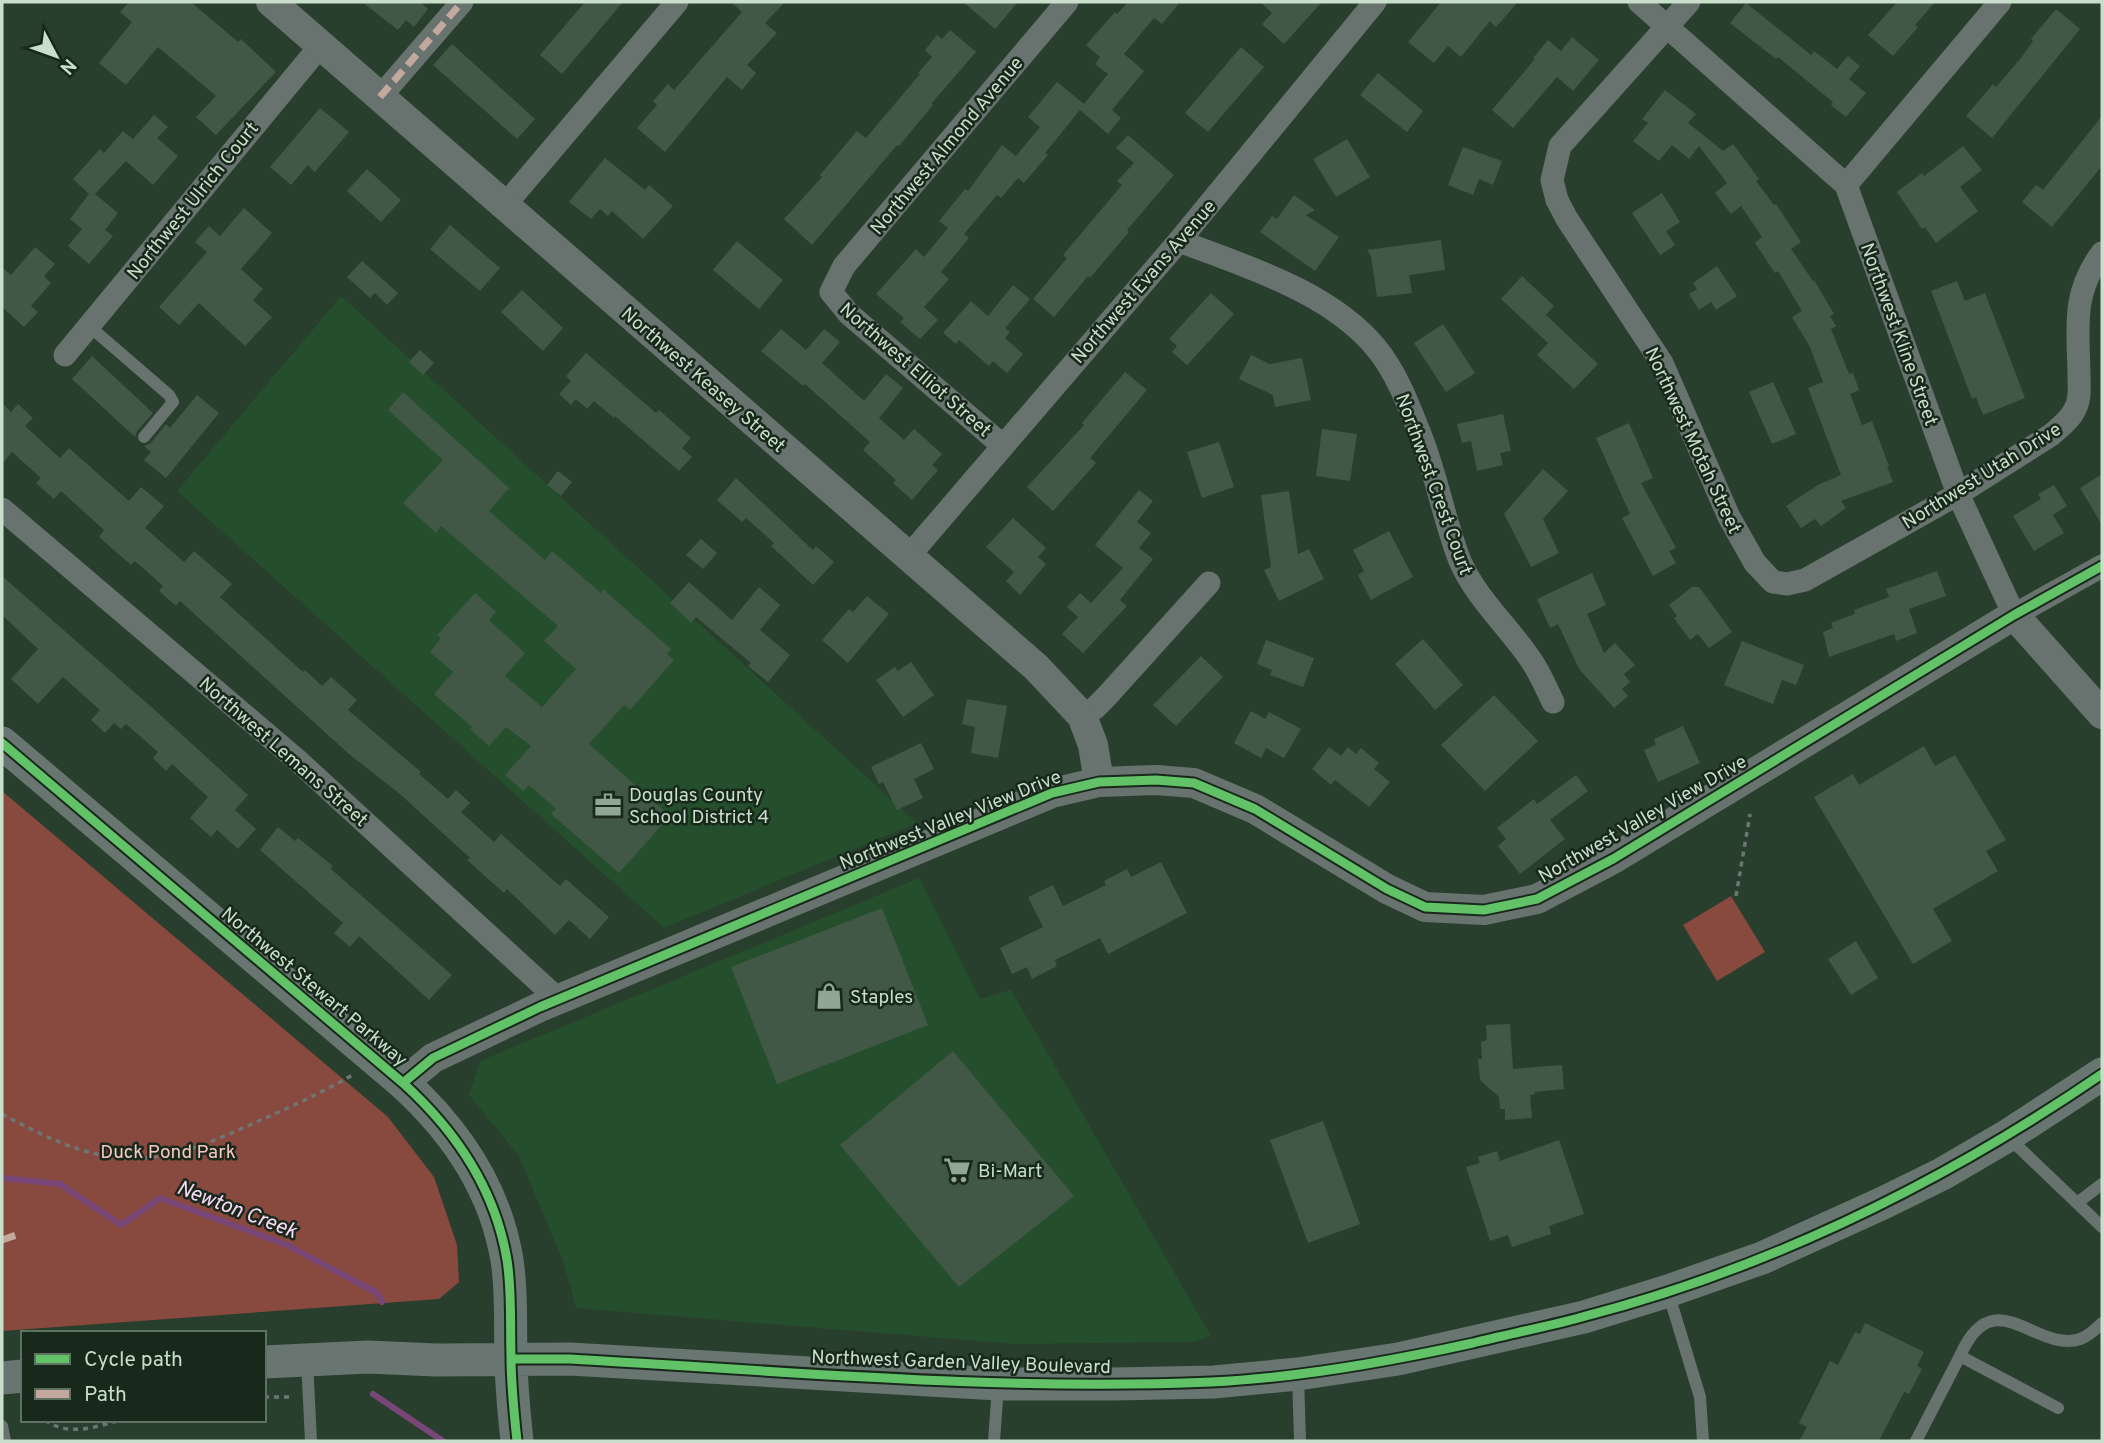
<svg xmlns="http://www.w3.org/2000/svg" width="2104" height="1443" font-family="Overpass,sans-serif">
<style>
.built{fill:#244e2c}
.green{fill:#88493f}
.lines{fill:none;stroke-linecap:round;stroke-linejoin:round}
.stream{stroke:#784778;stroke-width:6}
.building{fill:#415846}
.path{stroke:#6e7674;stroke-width:3.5;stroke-dasharray:5 5;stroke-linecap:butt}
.service{stroke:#68726f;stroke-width:12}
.minor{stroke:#68726f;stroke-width:23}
.tertiary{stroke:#68726f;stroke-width:30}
.secondary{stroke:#687570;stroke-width:33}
.quiet{stroke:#c3a89e;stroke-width:7;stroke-dasharray:14 7;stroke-linecap:butt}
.cycleway-casing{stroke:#18291b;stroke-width:13}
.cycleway{stroke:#61c268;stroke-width:9}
.labels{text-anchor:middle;stroke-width:5;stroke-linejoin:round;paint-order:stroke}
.street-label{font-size:19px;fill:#c9decb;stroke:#18291b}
.poi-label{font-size:19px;fill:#c9decb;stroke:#18291b;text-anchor:start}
.park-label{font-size:19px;fill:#f6c7c0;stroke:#18291b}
.water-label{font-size:21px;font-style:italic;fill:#f9d8f7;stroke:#18291b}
</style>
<rect width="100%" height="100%" fill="#293f2e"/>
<!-- built -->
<path class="built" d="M341 296 917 823 664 928 177 491Z
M919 878 980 999 1011 990 1211 1336 1192 1342 1013 1344 576 1308 564 1263 519 1156 469 1095 480 1061Z"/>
<!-- green -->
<path class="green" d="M2 791 388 1117 434 1177 457 1245 459 1282 439 1299 2 1331Z
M1731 896 1765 952 1717 981 1683 925Z"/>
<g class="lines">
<!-- stream -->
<path class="stream" d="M2 1178 60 1184 121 1225 160 1198 287 1245 377 1293 382 1302
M373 1394 443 1441"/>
</g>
<!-- building -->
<path class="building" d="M129 2H191L238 42 241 39 276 72 216 135 196 117 216 96 158 47 126 85 99 63 132 22 120 12Z
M362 2H420L428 9 414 27 406 20 398 30Z
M585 2H623L562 74 540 55Z
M731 2H785L765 23 777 33 747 65 756 73 742 90 727 77 665 152 637 128 657 105 653 101 668 84 674 90 742 12Z
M963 2H1018L995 29Z
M1128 2H1180L1162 24 1154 18 1124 54 1144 71 1112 110 1121 118 1108 134 1080 110 1045 153 1048 155 1024 183 1018 178 1001 198 997 195 964 234 969 238 941 272 949 279 924 307 938 320 920 339 900 322 904 318 876 294 916 249 924 257 948 228 939 221 965 189 968 191 1002 145 1016 156 1040 127 1028 117 1057 82 1084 104 1108 74 1095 64 1100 57 1086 45 1115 12 1117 14Z
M1260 2H1322L1284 44 1262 24 1272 13Z
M1441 2H1518L1496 27 1490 21 1461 57 1448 46 1434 63 1408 42Z
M1897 2H1935L1915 25 1918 27 1893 56 1868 35Z
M1746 3 1811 55 1814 51 1837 69 1848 56 1860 66 1849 79 1866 93 1846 117 1831 105 1833 102 1778 57 1776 59 1730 23Z
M2056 9 2080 29 1992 138 1966 116 1993 84 1996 87 2021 58 2033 41 2031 39Z
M950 30 976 52 931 104 933 105 899 146 897 145 812 245 784 219 822 177 820 175 857 131 866 138 920 74 918 73 932 57 925 50 937 35 942 39Z
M1572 37 1599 60 1573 91 1557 77 1513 128 1492 110 1535 59 1533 58 1548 40 1561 51Z
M452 44 535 119 517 139 433 65Z
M1241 47 1264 67 1208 132 1185 113Z
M1378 73 1423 111 1407 132 1360 95Z
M1665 90 1696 114 1688 123 1723 151 1733 144 1759 179 1756 181 1774 205 1776 204 1801 242 1791 249 1813 281 1814 280 1834 314 1830 316 1836 326 1831 329 1849 374 1853 373 1859 390 1850 394 1862 425 1872 421 1889 466H1887L1893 482 1841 501 1846 508 1821 526 1815 519 1801 528 1786 506 1818 485 1841 475 1808 388 1823 382 1810 347 1792 317 1802 311 1778 271 1775 273 1755 243 1762 237 1741 206 1731 214 1715 193 1727 183 1699 146 1689 159 1672 145 1659 161 1633 141 1648 123 1642 119Z
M320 108 349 132 315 172 308 165 291 185 270 167Z
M154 115 168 127 157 138 178 156 153 185 126 161 95 194 118 213 105 230 113 236 89 264 68 246 82 229 70 219 89 194 73 179 100 149 104 153 123 131 133 139Z
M2102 116V166L2052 227 2022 202 2036 185 2043 190Z
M1128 135 1174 175 1127 230 1129 232 1090 278 1088 276 1054 317 1033 299 1067 258 1063 255 1122 185 1117 181 1134 163 1116 148Z
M1347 139 1370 177 1336 197 1313 159Z
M1963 146 1982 170 1960 187 1978 211 1936 243 1925 227 1922 229 1897 192 1922 173 1924 176Z
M1463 147 1502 161 1493 185 1479 179 1473 195 1448 185Z
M605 158 645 190 649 185 673 206 643 239 612 211 608 216 600 209 591 219 569 202Z
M367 169 401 200 381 222 347 191Z
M1662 193 1680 222 1666 231 1675 245 1660 255 1632 213Z
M1294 195 1315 210 1306 215 1339 237 1315 271 1260 232 1272 216 1277 219Z
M244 208 272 233 241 269 263 289 253 300 272 317 245 346 199 303 179 325 159 307 207 252 195 242 209 226 220 236Z
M450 225 500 268 480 291 430 249Z
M1441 240 1445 270 1409 275 1412 293 1377 297 1371 256 1367 250Z
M737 241 783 280 759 309 713 270Z
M35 247 55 264 44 276 51 283 31 306 38 312 24 327 2 307V267L11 275Z
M362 261 398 293 387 305 375 293 370 298 347 277Z
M1717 266 1737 296 1716 310 1711 302 1699 310 1689 294 1697 289 1693 283Z
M1522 276 1554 306 1546 315 1598 364 1574 389 1537 355 1548 343 1501 299Z
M1957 281 1965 301 1985 293 2025 398 1983 415 1976 397 1972 399 1931 291Z
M1013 285 1030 299 1005 328 1010 332 1005 338 1023 354 1007 373 993 361 989 366 959 340 956 344 943 333 971 301 988 316Z
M522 290 563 328 543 351 501 312Z
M1211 293 1234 314 1187 365 1172 352 1177 346 1169 339Z
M1443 324 1475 373 1446 392 1414 343Z
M781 329 806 350 824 329 840 342 822 363 864 401 886 374 903 388 879 418 904 440 914 429 942 454 932 465 938 470 912 500 893 483 896 480 863 450 870 442 805 384 803 386 761 351Z
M420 350 434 363 423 375 409 362Z
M586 353 656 413 659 410 691 438 682 448 692 457 679 471 615 416 614 418 594 401 587 409 576 399 571 405 559 394 571 381 566 376Z
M1251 355 1270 364 1302 358 1311 400 1275 407 1273 395 1239 379Z
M92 356 153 413 137 431 135 437 72 379Z
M1125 372 1147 390 1090 458 1096 463 1053 511 1027 487 1084 425 1082 423Z
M1773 382 1796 434 1772 444 1749 392Z
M403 392 509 488 489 511 545 560 552 551 601 593 603 589 671 649 667 654 674 660 630 710 624 705 589 744 670 816 619 873 551 814 556 809 529 785 523 791 505 775 531 746 506 727 489 746 470 729 472 727 434 694 453 672 430 652 441 638 437 635 475 593 496 612 489 620 525 653 505 676 542 707 576 669 544 641 558 626 441 526 436 533 403 503 443 460 388 410Z
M197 395 219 413 166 478 144 460 151 452 144 446 151 443 166 424 170 428Z
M2 403 11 412 18 404 33 418 25 426 60 458 69 448 129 501 141 487 164 506 145 528 184 562 194 551 232 584 220 597 303 672 305 670 322 686 331 677 357 700 348 710 421 772 419 774 448 799 456 790 470 803 461 812 494 842 501 834 560 886 566 879 609 917 590 939 569 920 555 935 507 889 504 893 467 860 470 858 401 795 349 754 180 601 176 606 159 591 163 586 135 561 131 565 99 537 104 530 61 491 54 499 36 483 41 478 12 452 2 464Z
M1503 414 1511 451 1500 453 1503 465 1477 471 1471 441 1462 443 1457 424Z
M1629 423 1653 478 1641 483 1676 548 1669 551 1676 563 1653 576 1622 518 1630 514 1596 438Z
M1322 429 1357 434 1350 481 1316 476Z
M1219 442 1234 487 1202 498 1187 452Z
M1543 469 1568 491 1543 519 1559 553 1531 567 1504 514Z
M558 471 572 482 561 496 547 485Z
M2102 474V525L2080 488Z
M736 478 813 550 816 546 834 562 813 585 771 546 774 543 746 518 742 522 717 500Z
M2054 485 2067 506 2053 515 2064 533 2034 551 2013 516 2041 499 2038 494Z
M1139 490 1153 501 1137 522 1151 533 1139 548 1153 559 1120 600 1127 606 1083 653 1062 634 1078 617 1067 607 1080 593 1091 603 1123 568 1095 545Z
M1289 491 1298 554 1309 549 1324 579 1279 601 1264 570 1271 567 1261 495Z
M1013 518 1046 548 1038 557 1046 564 1020 595 1006 581 1014 572 986 547Z
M1389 531 1413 577 1371 600 1358 575 1364 571 1353 550Z
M701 539 717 553 703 569 686 555Z
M1937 571 1946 596 1909 609 1917 633 1896 641 1894 634 1829 657 1823 632 1833 628 1831 623 1855 614 1854 610 1889 597 1886 589Z
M1592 573 1606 605 1587 614 1604 653 1615 643 1635 665 1624 674 1630 682 1622 689 1628 696 1614 708 1579 669 1558 624 1550 628 1537 599Z
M2 576 157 712 248 795 235 810 256 829 238 849 217 830 211 837 190 818 208 797 172 764 166 771 153 758 158 752 126 724 121 729 114 723 105 733 91 720 100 710 63 677 38 704 11 679 38 649 2 615Z
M689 582 732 620 759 587 780 605 760 630 790 655 768 682 748 666 751 663 696 617 691 623 670 603Z
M1692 587H1699L1732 632 1709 648 1698 634 1690 640 1674 618 1677 616 1669 605Z
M867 596 889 614 848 663 822 640 849 609 853 612Z
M1423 639 1463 685 1435 710 1395 664Z
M1266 640 1314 658 1303 687 1270 675 1272 670 1257 664Z
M1742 641 1804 665 1796 685 1782 680 1773 704 1724 685Z
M1201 656 1223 677 1176 726 1153 705Z
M911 662 934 695 903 717 876 680 895 667 898 671Z
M1494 695 1538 741 1485 791 1441 745Z
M967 699 1007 706 998 758 971 753 975 727 962 724Z
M1251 711 1265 719 1269 712 1301 729 1284 758 1266 748 1261 758 1234 743Z
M1683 726 1700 763 1658 782 1644 750 1656 745 1654 739Z
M921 743 934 769 914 779 923 798 897 810 883 782 879 784 871 767Z
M1924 746 1935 766 1955 755 2006 840 1986 851 1998 871 1933 909 1952 941 1913 964 1814 797 1853 774 1859 785Z
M1329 747 1341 756 1348 747 1356 754 1361 748 1379 763 1374 769 1390 782 1369 807 1335 780 1331 785 1312 769Z
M1576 775 1588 791 1550 820 1565 839 1520 874 1498 846 1506 839 1497 828 1534 799 1537 804Z
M278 827 295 841 298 838 333 866 331 869 452 975 429 1000 359 936 350 947 334 933 343 923 260 850Z
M1161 862 1187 913 1108 954 1100 938 1055 960 1057 966 1032 979 1027 967 1012 974 1000 948 1043 927 1028 897 1053 885 1063 906 1106 885 1104 881 1127 869 1131 877Z
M882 908 928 1025 777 1084 731 967Z
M1856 941 1878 978 1851 995 1828 959Z
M1510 1024 1513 1069 1562 1065 1564 1089 1534 1092 1535 1094 1530 1095 1532 1118 1505 1120V1109H1500L1499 1097 1480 1080 1478 1059H1482L1481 1042 1487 1040 1486 1025Z
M953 1051 1074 1196 959 1287 840 1145Z
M1323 1121 1360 1224 1308 1243 1270 1140Z
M1559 1140 1584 1214 1549 1226 1551 1234 1512 1247 1508 1235 1490 1241 1466 1167 1480 1163 1478 1157 1497 1151 1500 1161Z
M1865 1323 1924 1352 1917 1366 1922 1369 1909 1394 1904 1392 1879 1441H1799L1807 1427 1799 1423 1830 1361 1838 1365 1855 1332 1860 1334Z"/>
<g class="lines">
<!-- path -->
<path class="path" d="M1736 896 1750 814
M2 1114C40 1134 77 1154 121 1158 168 1162 212 1142 254 1123 288 1108 322 1093 354 1074
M264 1397H294
M45 1420C69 1437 95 1427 121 1420"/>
<!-- service -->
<path class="service" d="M89 326 169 395 173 402 144 437
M2009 1138 2102 1227
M2077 1203 2102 1184
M1668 1292 1700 1397 1703 1441
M307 1361 311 1441
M1298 1375 1300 1441
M2058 1408 1960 1356C1994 1278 2036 1354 2080 1339 2089 1336 2096 1329 2102 1323
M2 1426 5 1441
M994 1441 998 1386
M1916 1441 1960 1356"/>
<!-- minor -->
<path class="minor" d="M1639 2 1846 185 1958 494 2014 615 2102 566
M1689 2 1560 146 1552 180 1557 200 1567 219 1662 363 1729 517 1755 563 1773 582 1787 584 1805 580 1958 494 2051 435C2059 428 2069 421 2074 411 2081 400 2079 386 2079 374 2078 326 2072 293 2102 253
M380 97 462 2
M1846 185 2000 2
M504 206 677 2
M1179 241C1245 266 1331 292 1377 349 1398 375 1410 409 1422 439 1437 478 1445 523 1460 561 1476 598 1508 626 1531 660 1540 673 1546 688 1553 702
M65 355 321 45
M1002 445 849 314 831 292 844 266 1067 2
M2 509 297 760 559 1000
M908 557 1179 241 1375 2
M1082 716 1095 708 1106 697 1209 583"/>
<!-- tertiary -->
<path class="tertiary" d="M271 2 1036 667 1082 716 1093 745 1099 782
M403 1083 433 1058 540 1007 1052 793 1099 782 1156 780 1194 783 1255 809 1387 889 1425 907 1484 910 1537 899 1613 859 2014 615 2102 714"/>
<!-- secondary -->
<path class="secondary" d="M2 743 403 1083C456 1131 495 1188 507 1260 512 1291 510 1324 511 1356 511 1384 514 1413 517 1441
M264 1362 368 1357 436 1360 570 1359 998 1384H1113L1214 1382 1298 1374 1398 1359 1584 1317 1668 1291 1762 1258 1883 1203 1942 1174 2007 1136 2102 1074
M2 1378 23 1376"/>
<!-- quiet -->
<path class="quiet" d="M380 97 462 2
M2 1240 19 1234"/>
<defs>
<path id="cycleway" d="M2 743 403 1083C456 1131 495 1188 507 1260 512 1291 510 1324 511 1356 511 1384 514 1413 517 1441
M403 1083 433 1058 540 1007 1052 793 1099 782 1156 780 1194 783 1255 809 1387 889 1425 907 1484 910 1537 899 1613 859 2014 615 2102 566
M511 1359H570C784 1371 998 1391 1211 1382 1299 1378 1387 1362 1473 1343 1509 1334 1546 1327 1582 1317 1768 1269 1944 1182 2102 1074"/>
</defs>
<!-- cycleway casing -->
<use href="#cycleway" class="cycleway-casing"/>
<!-- cycleway -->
<use href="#cycleway" class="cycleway"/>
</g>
<!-- icons -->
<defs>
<symbol id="office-bare" viewBox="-9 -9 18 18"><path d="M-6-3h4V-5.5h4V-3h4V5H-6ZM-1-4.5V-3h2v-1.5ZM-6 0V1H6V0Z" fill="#91a694" stroke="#18291b" stroke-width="2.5" paint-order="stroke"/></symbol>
<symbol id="shop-bare" viewBox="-9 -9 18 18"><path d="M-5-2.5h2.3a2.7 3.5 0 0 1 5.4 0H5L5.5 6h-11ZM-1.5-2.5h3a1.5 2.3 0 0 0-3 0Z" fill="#91a694" stroke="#18291b" stroke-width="2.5" paint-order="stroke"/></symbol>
<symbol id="supermarket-bare" viewBox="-9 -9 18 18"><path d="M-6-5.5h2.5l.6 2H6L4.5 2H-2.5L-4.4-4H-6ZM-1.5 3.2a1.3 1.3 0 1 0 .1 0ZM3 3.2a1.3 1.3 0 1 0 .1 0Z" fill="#91a694" stroke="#18291b" stroke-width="2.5" paint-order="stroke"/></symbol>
</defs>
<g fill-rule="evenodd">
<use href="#office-bare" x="589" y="786" width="38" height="38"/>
<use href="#shop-bare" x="810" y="977" width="38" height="38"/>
<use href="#supermarket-bare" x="938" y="1151" width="38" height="38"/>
</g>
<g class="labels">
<!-- street labels -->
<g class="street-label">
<text transform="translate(946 145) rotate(-50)" y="7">Northwest Almond Avenue</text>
<text transform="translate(192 200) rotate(-51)" y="7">Northwest Ulrich Court</text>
<text transform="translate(1143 281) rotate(-49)" y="7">Northwest Evans Avenue</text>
<text transform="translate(1900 334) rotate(70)" y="7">Northwest Kline Street</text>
<text transform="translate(916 369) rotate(41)" y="7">Northwest Elliot Street</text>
<text transform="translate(704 379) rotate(41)" y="7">Northwest Keasey Street</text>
<text transform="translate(1694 440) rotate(65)" y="7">Northwest Motah Street</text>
<text transform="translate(1981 475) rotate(-32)" y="7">Northwest Utah Drive</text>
<text transform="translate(1435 484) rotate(70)" y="7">Northwest Crest Court</text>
<text transform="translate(284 751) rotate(41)" y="7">Northwest Lemans Street</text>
<text transform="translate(1642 818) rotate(-30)" y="7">Northwest Valley View Drive</text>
<text transform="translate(950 819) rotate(-22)" y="7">Northwest Valley View Drive</text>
<text transform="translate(315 986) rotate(40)" y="7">Northwest Stewart Parkway</text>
<text transform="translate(961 1361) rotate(2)" y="7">Northwest Garden Valley Boulevard</text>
</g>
<!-- poi labels -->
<g class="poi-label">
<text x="629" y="801">Douglas County<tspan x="629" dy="22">School District 4</tspan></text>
<text x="850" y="1003">Staples</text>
<text x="978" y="1177">Bi-Mart</text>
</g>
<!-- park labels -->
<g class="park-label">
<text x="168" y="1158">Duck Pond Park</text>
</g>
<!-- water labels -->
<g class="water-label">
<text transform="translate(237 1209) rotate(21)" y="7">Newton Creek</text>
</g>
</g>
<!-- border -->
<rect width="2104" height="1443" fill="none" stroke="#c9decb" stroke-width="7"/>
<!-- legend -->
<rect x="21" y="1331" width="245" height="91" fill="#18291b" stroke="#5f7161" stroke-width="2"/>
<rect x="35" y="1354" width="35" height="10" fill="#61c268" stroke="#5f7161" stroke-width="2"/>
<text x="84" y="1366" font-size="21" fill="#c9decb">Cycle path</text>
<rect x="35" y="1389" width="35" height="10" fill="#c3a89e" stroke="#5f7161" stroke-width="2"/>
<text x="84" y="1401" font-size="21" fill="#c9decb">Path</text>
<!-- north arrow -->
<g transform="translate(56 56) rotate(131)" stroke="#18291b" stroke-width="5" paint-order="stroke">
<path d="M0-5L12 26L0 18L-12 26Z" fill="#c9decb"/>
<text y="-10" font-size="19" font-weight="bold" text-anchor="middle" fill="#c9decb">N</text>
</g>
</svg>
